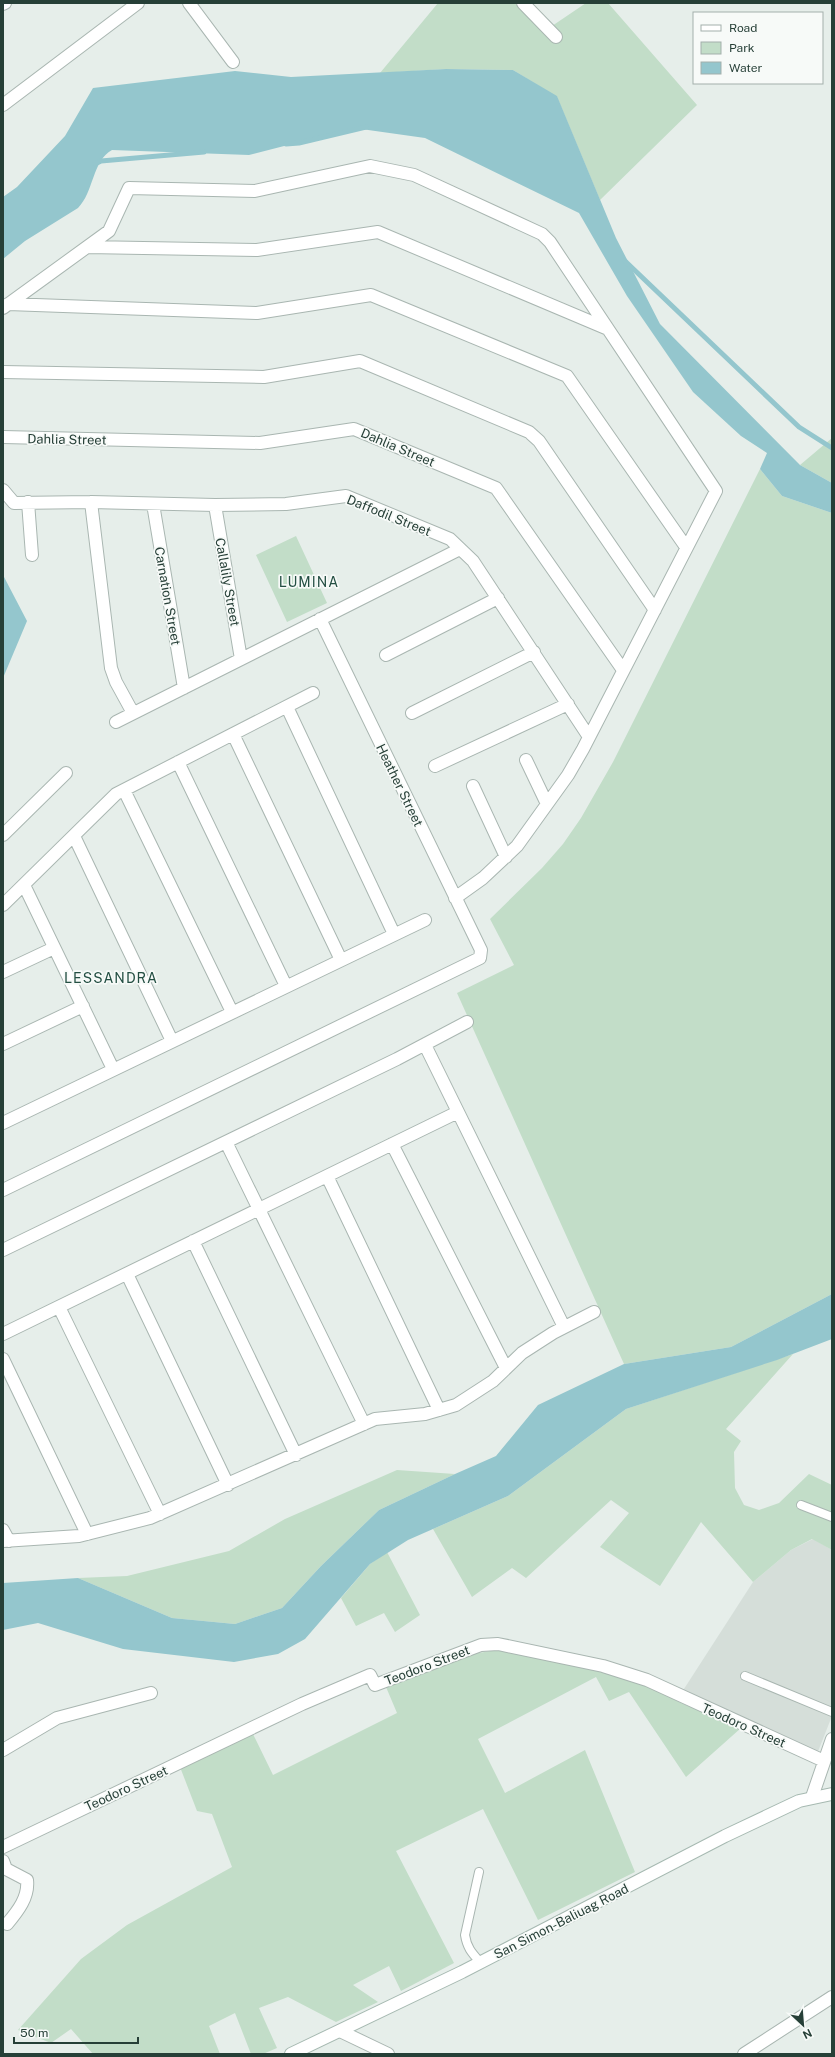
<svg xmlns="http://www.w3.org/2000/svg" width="835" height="2057" font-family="'Public Sans',sans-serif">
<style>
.built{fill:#d5ded9}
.green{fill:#c2ddc8}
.water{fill:#94c6cd}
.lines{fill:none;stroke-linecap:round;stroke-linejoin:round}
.stream{stroke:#94c6cd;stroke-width:5}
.lane-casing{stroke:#a9b6b1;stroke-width:10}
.street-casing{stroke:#a9b6b1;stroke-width:14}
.secondary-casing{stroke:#a6b9b1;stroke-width:14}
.lane{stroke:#fff;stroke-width:8}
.street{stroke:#fff;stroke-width:12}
.secondary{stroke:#fff;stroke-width:12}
.labels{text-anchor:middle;stroke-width:3.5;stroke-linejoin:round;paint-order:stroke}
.street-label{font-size:13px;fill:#263f37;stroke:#f7faf8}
.neighbourhood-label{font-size:14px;letter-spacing:1px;fill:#244f43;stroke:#f7faf8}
</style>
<rect width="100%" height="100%" fill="#e6eeea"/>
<!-- built -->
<path class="built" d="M813 1539 832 1550V1716L817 1754 682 1692 753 1582 791 1550Z"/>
<!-- green -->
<path class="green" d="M438 3H515L554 43 562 37 552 26 586 3H608L697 105 600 200 557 97 513 70 446 69 380 73Z
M832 438V483L800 465Z
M760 469 782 496 832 513V1294L731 1347 624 1364 457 993 514 965 490 919 542 868 563 844 581 818 613 762Z
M296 536 327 603 287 622 256 555Z
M793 1354 726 1429 741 1441 734 1452 735 1488 744 1505 759 1510 779 1503 809 1474 832 1485V1550L812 1539 791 1550 753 1582 701 1522 660 1586 600 1547 629 1513 611 1500 526 1578 512 1568 472 1597 433 1529 508 1496 626 1409Z
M397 1470 455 1474 379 1510 321 1566 282 1608 235 1624 172 1618 78 1578 127 1576 229 1551 285 1519Z
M387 1552 420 1615 395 1632 384 1613 356 1626 341 1598 370 1564Z
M496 1650 616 1674 646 1684 681 1703 741 1728 686 1777 629 1692 609 1701 596 1677 478 1739 505 1793 585 1750 635 1872 538 1920 483 1809 396 1851 454 1963 401 1991 389 1966 353 1985 378 2002 336 2022 288 1997 259 2008 277 2048 263 2054H251L235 2013 209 2026 220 2054H93L71 2029 51 2043 18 2030 81 1959 127 1925 232 1867 212 1814 197 1811 180 1767 253 1734 273 1775 397 1713 386 1687 467 1655Z"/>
<!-- water -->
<path class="water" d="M446 69 513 70 557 96 616 238 660 324 800 465 832 483V513L782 496 760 469 767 453 741 436 693 392 627 296 579 213 425 138 354 128 249 155 112 150C92 161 94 192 78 208L25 241 3 259V197L17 187 65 136 93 88 235 71 291 77Z
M3 575 27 621 3 678Z
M832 1294V1339L777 1360 626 1409 508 1496 408 1540 370 1564 305 1639 278 1654 234 1662 123 1649 38 1623 3 1630V1583L78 1578 172 1618 235 1624 282 1608 321 1566 379 1510 455 1474 496 1456 538 1405 624 1364 731 1347Z"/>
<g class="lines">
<!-- stream -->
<path class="stream" d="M286 144 299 143 366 127
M95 164 101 161 204 152
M625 261 799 427 832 448"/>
<defs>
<path id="lane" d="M801 1505 832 1517
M745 1676 832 1712
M479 1872 465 1935C467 1948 472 1953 480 1962"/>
<path id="street" d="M189 3 233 62
M523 3 556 37
M3 4 5 3
M3 105 138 3
M87 247 257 250 378 232 608 329
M8 304 257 313 371 295 567 376 686 547
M3 308 109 231 129 188 255 191 370 166 414 175 542 234 550 242 716 491 583 749 568 775 517 846 483 878 455 898
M3 372 264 377 360 361 529 432 539 441 655 610
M3 437 260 443 354 429 496 488 623 670
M3 490 14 503 91 502 215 505 286 504 346 496 450 539 473 561 589 737
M28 502 32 555
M91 502 111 668 116 682 133 713
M153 504 184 688
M215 505 241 659
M386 655 498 598
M287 707 394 934
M412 713 534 652
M116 722 460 549
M233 734 341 960
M526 760 547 804
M178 762 286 986
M435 766 568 704
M473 786 506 857
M124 790 232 1012
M3 835 66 773
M74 836 172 1041
M24 885 113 1069
M3 905 116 794 313 693
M3 972 54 948
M3 1044 83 1006
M425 1045 564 1327
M3 1123 425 920
M226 1142 364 1424
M392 1144 506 1368
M327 1176 439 1410
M3 1190 480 958 481 950 320 619
M193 1241 296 1455
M3 1250 397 1059 467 1022
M127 1274 228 1485
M59 1307 160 1514
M3 1334 458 1112
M3 1359 87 1534
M3 1530 9 1541
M3 1541 79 1536 150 1518 375 1419 425 1414 456 1405 493 1381 522 1353 553 1333 594 1312
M3 1750 57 1718 151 1693
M812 1797 832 1739
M3 1847 302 1704 370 1675 375 1685 481 1645 498 1644 603 1666 647 1680 824 1761
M3 1861 6 1869 27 1880C29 1897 18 1911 7 1924
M340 2031 388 2054
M744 2054 832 1997"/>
<path id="secondary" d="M291 2054 462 1972 725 1836 799 1801 832 1794"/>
</defs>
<!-- lane casing -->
<use href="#lane" class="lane-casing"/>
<!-- street casing -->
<use href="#street" class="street-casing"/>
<!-- secondary casing -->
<use href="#secondary" class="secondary-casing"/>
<!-- lane -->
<use href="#lane" class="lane"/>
<!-- street -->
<use href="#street" class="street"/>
<!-- secondary -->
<use href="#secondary" class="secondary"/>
</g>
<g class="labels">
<!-- street labels -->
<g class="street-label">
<text transform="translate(67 439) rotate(1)" y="5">Dahlia Street</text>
<text transform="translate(398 447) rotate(23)" y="5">Dahlia Street</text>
<text transform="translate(389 515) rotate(22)" y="5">Daffodil Street</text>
<text transform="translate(228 582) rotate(80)" y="5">Callalily Street</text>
<text transform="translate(168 596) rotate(80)" y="5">Carnation Street</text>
<text transform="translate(400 785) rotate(64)" y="5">Heather Street</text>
<text transform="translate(427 1665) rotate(-21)" y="5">Teodoro Street</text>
<text transform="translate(744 1725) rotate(24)" y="5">Teodoro Street</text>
<text transform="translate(126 1788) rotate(-25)" y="5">Teodoro Street</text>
<text transform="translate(561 1921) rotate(-27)" y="5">San Simon-Baliuag Road</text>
</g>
<!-- neighbourhood labels -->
<g class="neighbourhood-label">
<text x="309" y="587">LUMINA</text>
<text x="111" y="983">LESSANDRA</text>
</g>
</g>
<!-- border -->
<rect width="835" height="2057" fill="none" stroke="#263f37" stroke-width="8"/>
<!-- legend -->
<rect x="693" y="12" width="130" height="72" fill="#f7faf8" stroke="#a3afab"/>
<rect x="701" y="25" width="20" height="6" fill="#ffffff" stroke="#a3afab"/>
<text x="729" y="32" font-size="12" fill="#263f37">Road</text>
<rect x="701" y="42" width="20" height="12" fill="#c2ddc8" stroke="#a3afab"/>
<text x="729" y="52" font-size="12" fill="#263f37">Park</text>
<rect x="701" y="62" width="20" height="12" fill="#94c6cd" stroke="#a3afab"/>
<text x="729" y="72" font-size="12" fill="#263f37">Water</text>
<!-- north arrow -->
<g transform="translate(803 2025) rotate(154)" stroke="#f7faf8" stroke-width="3" paint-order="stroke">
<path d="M0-3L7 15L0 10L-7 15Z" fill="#263f37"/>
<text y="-6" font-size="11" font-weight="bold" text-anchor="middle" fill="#263f37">N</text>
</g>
<!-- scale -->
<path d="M14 2037v6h124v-6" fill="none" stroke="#263f37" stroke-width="2"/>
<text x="20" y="2037" font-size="12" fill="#263f37" stroke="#f7faf8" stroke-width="3" paint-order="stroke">50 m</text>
</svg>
